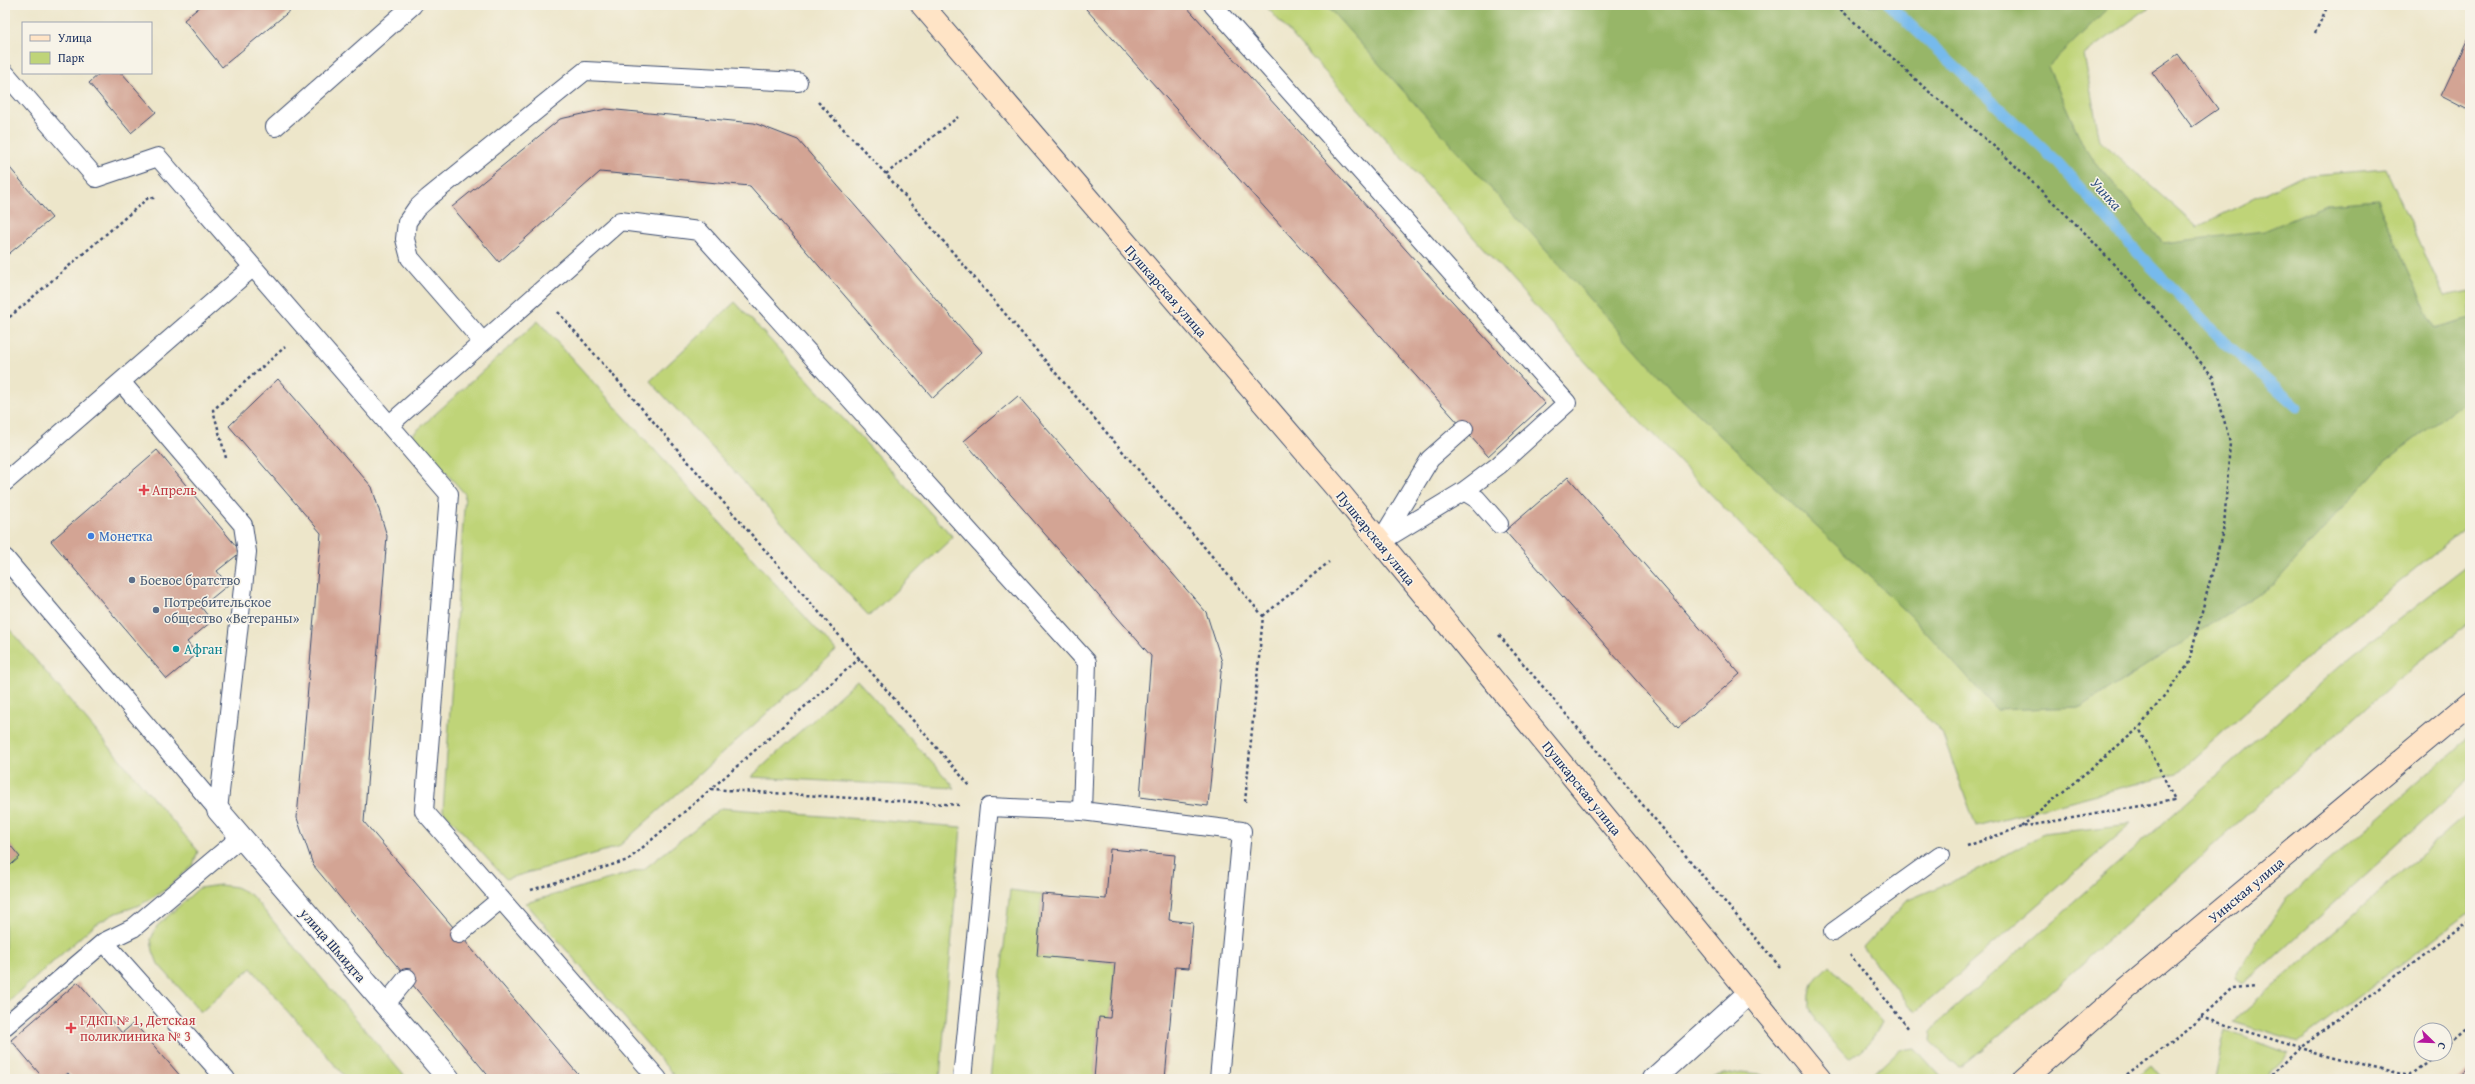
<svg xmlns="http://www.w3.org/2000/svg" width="2475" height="1084" font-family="'Gentium Book Plus',serif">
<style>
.green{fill:#bfd478;stroke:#6d826b}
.forest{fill:#97b668;stroke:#597263}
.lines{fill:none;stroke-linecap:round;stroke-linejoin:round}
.stream{stroke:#76baec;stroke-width:11}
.building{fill:#d3a494}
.lane-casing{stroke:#3a4a6e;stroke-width:20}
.street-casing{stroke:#3a4a6e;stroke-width:24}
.secondary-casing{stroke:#3a4a6e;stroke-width:24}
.path{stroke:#3a4a6e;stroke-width:2.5;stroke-dasharray:3 3;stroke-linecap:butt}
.lane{stroke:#fff;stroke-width:18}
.street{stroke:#fff;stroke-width:22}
.secondary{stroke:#ffe4c6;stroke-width:22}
.health-dot{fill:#e0444e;stroke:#f7f3e8;stroke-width:1.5}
.shop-dot{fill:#3f7fe0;stroke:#f7f3e8;stroke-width:1.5}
.service-dot{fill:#5c6f8a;stroke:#f7f3e8;stroke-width:1.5}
.culture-dot{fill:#0f9aa8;stroke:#f7f3e8;stroke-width:1.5}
.labels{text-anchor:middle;stroke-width:3;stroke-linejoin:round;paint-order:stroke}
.street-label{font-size:14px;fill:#1b2f5e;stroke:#f7f3e8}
.health-label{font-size:14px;fill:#be3a42;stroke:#f7f3e8;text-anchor:start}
.shop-label{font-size:14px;fill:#366cbe;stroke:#f7f3e8;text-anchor:start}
.service-label{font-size:14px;fill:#4e5e75;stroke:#f7f3e8;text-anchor:start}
.culture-label{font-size:14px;fill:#0d838f;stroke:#f7f3e8;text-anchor:start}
.water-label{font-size:15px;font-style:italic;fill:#325282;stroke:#f7f3e8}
</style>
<rect width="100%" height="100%" fill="#f7f3e8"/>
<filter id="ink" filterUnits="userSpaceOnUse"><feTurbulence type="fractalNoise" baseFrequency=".025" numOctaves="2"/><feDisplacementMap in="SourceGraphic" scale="8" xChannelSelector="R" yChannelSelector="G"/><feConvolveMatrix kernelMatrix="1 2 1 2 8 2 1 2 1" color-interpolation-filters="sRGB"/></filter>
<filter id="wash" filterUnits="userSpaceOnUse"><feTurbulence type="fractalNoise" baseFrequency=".012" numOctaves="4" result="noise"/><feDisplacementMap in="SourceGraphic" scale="16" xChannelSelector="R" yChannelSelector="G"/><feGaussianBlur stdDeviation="0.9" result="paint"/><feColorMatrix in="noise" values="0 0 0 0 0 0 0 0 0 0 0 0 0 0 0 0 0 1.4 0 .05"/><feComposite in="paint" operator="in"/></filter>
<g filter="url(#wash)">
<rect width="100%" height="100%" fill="#ede6ca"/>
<!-- green -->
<path class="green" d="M1265 5H2152L2084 55 2100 141 2197 227 2300 176 2386 169 2444 296 2470 291V524L2309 655 2177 773 1976 826 1942 733 1615 395Z
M735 302 953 537 869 616 650 381Z
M538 321 836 651 618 847 506 879 443 811 465 494 412 435Z
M2470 564V622L2397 680 2035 1005 1961 1067 1950 1062 1930 1041 1931 1031 1940 1021 2354 654Z
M5 624 198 851 193 865 165 890 140 905 114 914 93 926 5 1005V870L20 857 5 839Z
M857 680 955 788 751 777Z
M2470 736V778L2268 963 2243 984 2236 979 2240 969 2285 900Z
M721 808 961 827 940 1079H677L526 903 644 869Z
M2470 811V912L2298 1042 2233 1022Z
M2131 824 1915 1012 1863 948 1908 900 1981 869 2043 834Z
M220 885 236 887 251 895 407 1079H347L251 968 201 1012 158 964 153 951 151 939 157 926 199 888Z
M1010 890 1042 894 1037 956 1115 963 1110 1018H1099L1094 1079H990Z
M1829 965 1882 1022C1874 1039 1864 1048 1849 1059 1832 1039 1799 1014 1813 984 1816 977 1824 971 1829 965Z
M2225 1030 2289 1054 2263 1079H2215Z
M1915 1048 1942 1078 1874 1079 1870 1077 1899 1050Z
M2152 1066 2163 1079H2137Z
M1741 1072 1759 1074 1774 1079H1704Z"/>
<!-- forest -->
<path class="forest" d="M1326 5H2111L2048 67 2085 149 2163 243 2264 231 2328 204 2377 200 2434 328 2470 318V397L2383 463 2275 583 2081 707 1997 710 1911 616 1673 391Z"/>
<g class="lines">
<!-- stream -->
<path class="stream" d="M1889 5 2058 163 2133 248 2220 338 2297 407"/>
</g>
<g id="blocks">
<!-- building -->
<path class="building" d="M202 5H297L222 67 184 20Z
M1090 5H1185L1545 404 1488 456 1086 9Z
M2470 34V111L2441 96Z
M2178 54 2218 109 2192 127 2152 72Z
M100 73H122L156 112 131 133 89 83Z
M606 109 754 123 798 140 982 352 933 398 750 186 600 172 499 262 452 207 560 119Z
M5 162 52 218 5 257Z
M278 379 372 487 387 536 364 822 582 1079H491L313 865 297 818 321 533 229 426Z
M1018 396 1206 612 1222 662 1208 806 1140 797 1151 656 964 441Z
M157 450 241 552 217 571 228 585 201 607 212 621 187 642 197 654 167 679 51 541Z
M1568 477 1740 674 1678 728 1505 531Z
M5 839 20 857 5 870Z
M1110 849 1175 855 1169 920 1193 923 1189 968 1175 967 1165 1079H1094L1099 1017 1110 1018 1115 963 1037 956 1042 894 1106 899Z
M78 982 122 1033 134 1023 183 1079H74L68 1073 61 1079H44L11 1040Z
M2470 1068V1079H2457Z"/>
</g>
</g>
<g filter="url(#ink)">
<use href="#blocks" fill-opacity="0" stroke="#3a4a6e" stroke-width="1"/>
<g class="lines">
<defs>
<path id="lane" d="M1213 5 1567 403 1499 465 1464 491 1380 542 1430 459 1464 429
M5 73 96 178 158 157 449 494 424 811 658 1079
M275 127 413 5
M483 342 410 258 405 239 407 222 416 209 428 198 585 71 798 82
M122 383 243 525 247 552 218 810
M389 425 620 221 699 231 1087 662 1082 811
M5 482 252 268
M1464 491 1477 499 1499 524
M5 558 218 810
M1833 932 1940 855
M459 934 501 899
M104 942 226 1079
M385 1005 407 978
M5 1026 104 942 133 928 241 837
M962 1079 989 807 1082 811 1242 831 1219 1079"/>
<path id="street" d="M218 810 449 1079
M1654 1079 1749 993"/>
<path id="secondary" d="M922 5 1337 489 1820 1079
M2024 1079 2125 990 2470 703"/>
</defs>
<!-- lane casing -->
<use href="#lane" class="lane-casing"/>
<!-- street casing -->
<use href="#street" class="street-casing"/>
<!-- secondary casing -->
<use href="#secondary" class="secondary-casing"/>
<!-- path -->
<path class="path" d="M1836 5 1927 90 2002 153 2084 232 2166 321 2213 377 2230 443 2224 527 2188 665 2139 728 2021 827
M2315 33 2328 5
M818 102 886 174 1263 616 1245 802
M886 174 958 117
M558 312 970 786
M5 321 148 198H155
M226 458 213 410 285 347
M1263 616 1329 562
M1499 635 1780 967
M860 658 711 789 960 805
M1967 846 2021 827 2175 800 2139 728
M531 890 628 860 711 789
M1850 955 1909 1029
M2201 1017 2300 1048 2409 1076 2436 1054
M2445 1047 2470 1026
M2122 1079 2188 1030 2232 988 2256 986
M2267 1079 2300 1048 2470 921"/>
<!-- lane -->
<use href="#lane" class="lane"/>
<!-- street -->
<use href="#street" class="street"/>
<!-- secondary -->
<use href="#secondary" class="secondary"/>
</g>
</g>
<!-- markers -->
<g class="health-dot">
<path d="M142 484h4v4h4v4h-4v4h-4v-4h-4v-4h4z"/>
<path d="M69 1022h4v4h4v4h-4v4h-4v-4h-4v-4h4z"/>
</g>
<circle class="shop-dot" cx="91" cy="536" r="4"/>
<g class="service-dot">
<circle cx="132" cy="580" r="4"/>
<circle cx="156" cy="610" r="4"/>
</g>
<circle class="culture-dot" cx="176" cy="649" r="4"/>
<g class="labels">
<!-- street labels -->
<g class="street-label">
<text transform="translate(1166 291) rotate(49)" y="5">Пушкарская улица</text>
<text transform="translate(1376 538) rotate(51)" y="5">Пушкарская улица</text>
<text transform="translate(1582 788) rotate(51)" y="5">Пушкарская улица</text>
<text transform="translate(2246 890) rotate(-40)" y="5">Уинская улица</text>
<text transform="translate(333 945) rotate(49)" y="5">улица Шмидта</text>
</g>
<!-- health labels -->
<g class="health-label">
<text x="152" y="495">Апрель</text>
<text x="80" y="1025">ГДКП № 1, Детская<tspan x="80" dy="16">поликлиника № 3</tspan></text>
</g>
<!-- shop labels -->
<g class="shop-label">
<text x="99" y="541">Монетка</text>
</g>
<!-- service labels -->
<g class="service-label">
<text x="140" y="585">Боевое братство</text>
<text x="164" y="607">Потребительское<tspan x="164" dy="16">общество «Ветераны»</tspan></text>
</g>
<!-- culture labels -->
<g class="culture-label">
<text x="184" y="654">Афган</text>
</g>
<!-- water labels -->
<g class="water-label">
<text transform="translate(2106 194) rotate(48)" y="5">Уинка</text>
</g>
</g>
<!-- margin -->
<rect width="2475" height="1084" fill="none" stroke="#f7f3e8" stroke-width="20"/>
<!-- legend -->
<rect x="22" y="22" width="130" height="52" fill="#f7f3e8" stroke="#9fa5b1"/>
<rect x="30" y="35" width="20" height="6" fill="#ffe4c6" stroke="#9fa5b1"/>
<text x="58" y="42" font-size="12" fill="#1b2f5e">Улица</text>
<rect x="30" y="52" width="20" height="12" fill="#bfd478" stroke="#9fa5b1"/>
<text x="58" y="62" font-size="12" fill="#1b2f5e">Парк</text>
<!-- north arrow -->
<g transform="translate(2433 1042) rotate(113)"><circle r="19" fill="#f7f3e8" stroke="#9fa5b1"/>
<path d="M0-3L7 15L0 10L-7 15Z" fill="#b5179e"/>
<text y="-6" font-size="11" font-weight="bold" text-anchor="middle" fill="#1b2f5e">С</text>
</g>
</svg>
